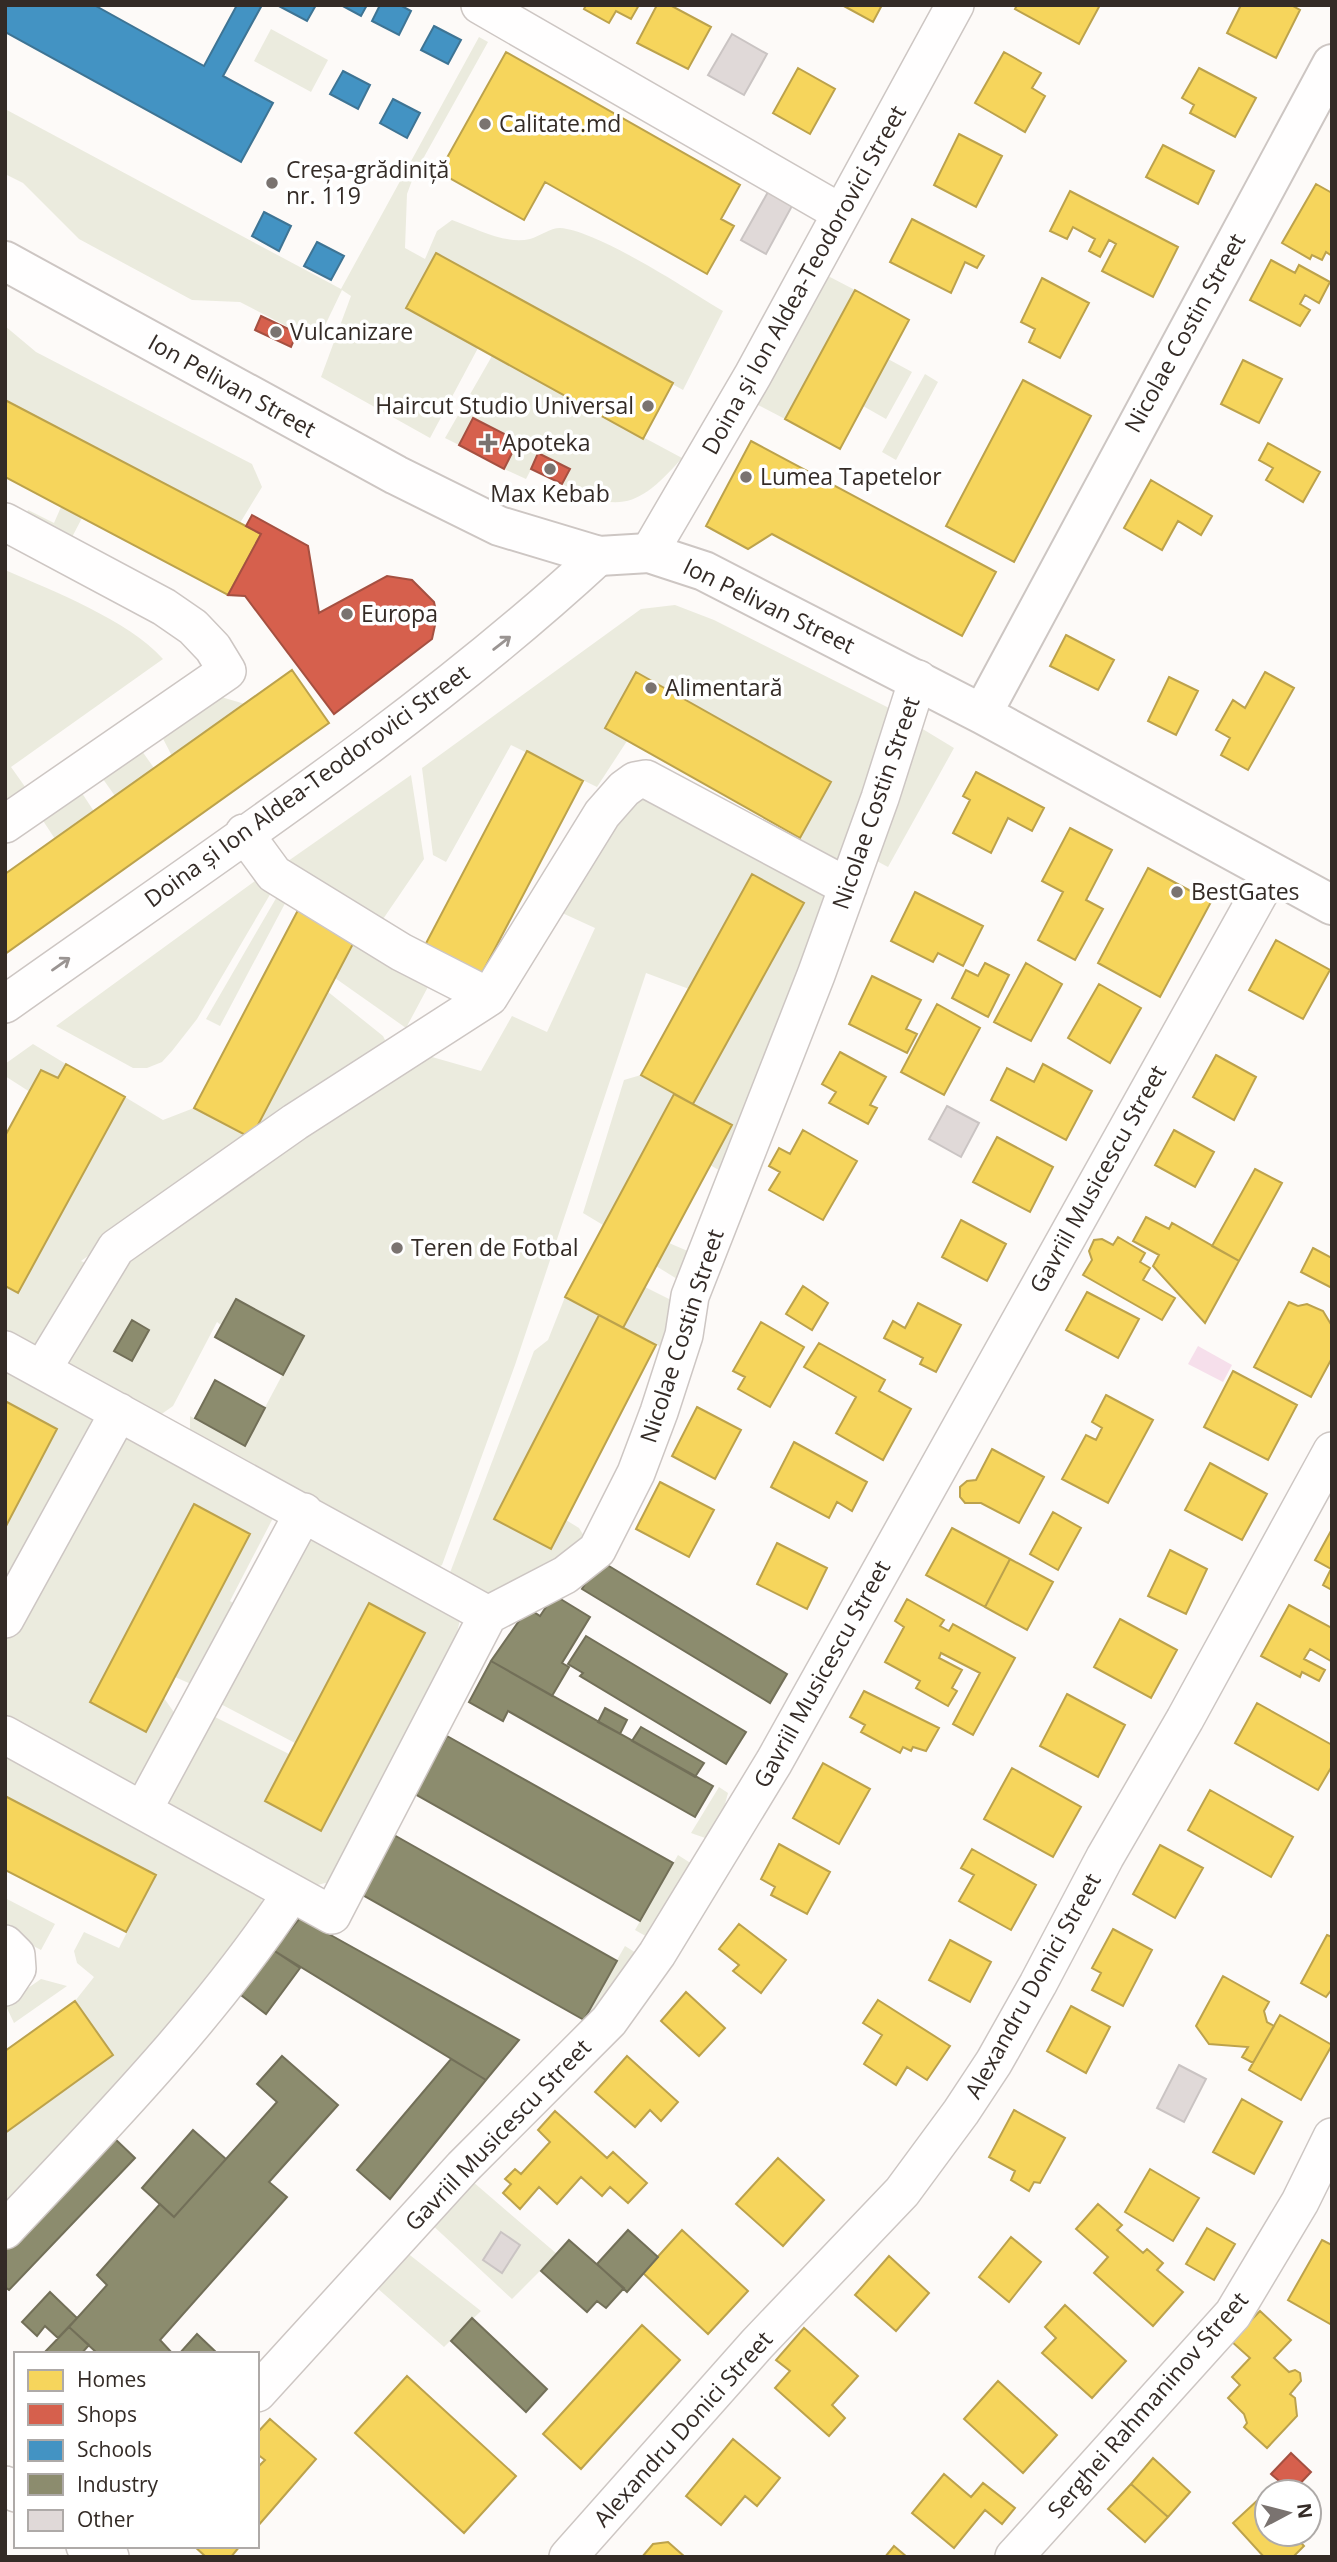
<svg xmlns="http://www.w3.org/2000/svg" width="1337" height="2562" font-family="'Open Sans',sans-serif">
<style>
.green{fill:#ebebde}
.water{fill:#f6dfeb}
.homes{fill:#f6d55c;stroke:#bca24c;stroke-width:2}
.shops{fill:#d6604d;stroke:#a55041;stroke-width:2}
.schools{fill:#4393c3;stroke:#3e7494;stroke-width:2}
.industry{fill:#8c8c6e;stroke:#726f58;stroke-width:2}
.building{fill:#e0d9d8;stroke:#cac4c3;stroke-width:2}
.lines{fill:none;stroke-linecap:round;stroke-linejoin:round}
.minor-casing{stroke:#cdc6c3;stroke-width:40}
.major-casing{stroke:#cdc6c3;stroke-width:42}
.minor{stroke:#fffefe;stroke-width:37}
.major{stroke:#fffefe;stroke-width:38}
.oneway{stroke:#9a9492}
.poi-dot{fill:#7a7370;stroke:#fff;stroke-width:2.5}
.labels{text-anchor:middle;stroke-width:7;stroke-linejoin:round;paint-order:stroke}
.poi-label{font-size:23px;fill:#342b26;stroke:#fff;text-anchor:start}
.street-label{font-size:23px;fill:#342b26;stroke:#fff}
</style>
<rect width="100%" height="100%" fill="#fdfaf8"/>
<!-- green -->
<path class="green" d="M271 29 328 60 311 92 254 61Z
M479 37 488 42 414 175 407 194 405 248 425 259 437 231 452 220C475 228 505 245 530 239 540 236 550 228 560 228 599 231 686 289 723 311L683 390 436 253 406 308 478 348 430 438 321 377 351 296 342 290 317 342 240 302 192 300 79 239 23 183 5 174V109L341 289Z
M828 276 855 290 785 419 758 405Z
M5 326 36 352 252 464 262 487 240 523 5 400Z
M492 356 682 458C641 505 619 516 562 484L569 468 539 454 526 479 504 469 518 441 474 418 459 445 445 438Z
M888 359 912 372 886 419 863 406Z
M925 374 938 382 896 460 882 452Z
M61 507 82 518 70 541 25 519 28 510 54 523Z
M5 570C53 591 128 620 163 659L11 767 28 791 5 806Z
M675 605 714 620 897 712 844 858 830 863 794 850 831 782 606 728 627 741 597 787 511 745 446 862 433 855 422 768 641 609Z
M211 694 245 704 172 756 158 729Z
M921 728 954 748 888 867 873 859Z
M137 744 154 768 115 796 98 772Z
M411 775 424 859 379 925 281 866Z
M78 787 95 813 55 839 38 813Z
M640 796 820 884 827 900 724 1173 710 1165 732 1125 693 1104 803 903 752 874 689 989 646 973 515 1365 442 1565 435 1569 190 1431V1416L245 1445 303 1336 237 1299 221 1325 217 1322 173 1406 156 1418 68 1367 70 1353 124 1252 418 1053 481 1071 512 1016 547 1032 595 928 560 912 616 811Z
M262 876 275 886 197 1019 172 1051 162 1062 147 1068H133L56 1026Z
M282 888 290 894 220 1026 206 1019Z
M355 940 429 985 406 1028 335 978Z
M327 991 383 1036 386 1042 81 1261 88 1264 48 1336 35 1344 5 1335V1286L18 1293 125 1097 163 1120 194 1108Z
M33 1044 66 1064 58 1078 41 1070 30 1092 5 1076V1064Z
M641 1075 674 1094 603 1225 583 1213 624 1080Z
M669 1243 690 1252 682 1282 656 1266Z
M645 1287 673 1301 667 1350 623 1328Z
M565 1297 599 1315 494 1519 551 1549 566 1520 579 1528 584 1536 560 1567 491 1596 448 1578 534 1351 548 1340Z
M5 1359 98 1417 5 1604V1528L57 1429 5 1401Z
M116 1432 272 1512V1520L230 1601 242 1609 200 1688 175 1677 250 1534 194 1504 90 1702 146 1732 164 1698 180 1721 137 1783 117 1782 5 1719V1635Z
M302 1533 461 1616 445 1681 329 1882 314 1886 169 1810 165 1799 207 1713 289 1754 265 1801 321 1831 425 1633 369 1603 295 1743 213 1700Z
M5 1750 261 1895 263 1909 257 1930 5 2212V2133L113 2055 75 2001 94 1977 77 1963 74 1951 84 1932 119 1948 156 1875 5 1796Z
M719 1787 728 1793 722 1815 708 1839 691 1833Z
M678 1855 692 1864 649 1938 635 1930Z
M5 1898 55 1924 41 1950 5 1931Z
M625 1946 641 1956 608 2003 582 2021Z
M41 1979 67 1986 14 2023 5 2004Z
M472 2181 557 2254 512 2299 429 2222Z
M406 2252 481 2311 444 2347 376 2287Z"/>
<!-- water -->
<path class="water" d="M1198 1346 1232 1365 1223 1382 1188 1364Z"/>
<!-- homes -->
<path class="homes" d="M586 5H639L631 19 616 11 609 23 584 9Z
M657 5H670L711 27 688 69 637 43Z
M842 5H882L873 22Z
M1017 5H1100L1079 44 1015 9Z
M1241 5H1291L1300 10 1276 58 1227 33Z
M506 52 740 185 721 219 734 226 707 274 545 182 524 220 439 172Z
M1004 52 1041 73 1032 88 1045 96 1025 132 975 103Z
M798 68 835 89 810 134 773 113Z
M1199 68 1256 98 1235 137 1190 113 1194 105 1182 98Z
M959 134 1002 156 976 207 934 185Z
M1163 145 1214 171 1198 204 1146 177Z
M1316 184 1332 193V256L1326 252 1322 260 1312 255 1310 259 1282 243Z
M1070 191 1178 247 1153 297 1102 271 1116 244 1109 240 1100 257 1089 251 1095 239 1073 227 1067 239 1050 231Z
M912 219 984 256 977 268 965 262 951 293 890 262Z
M436 253 673 383 643 439 406 308Z
M1271 260 1295 273 1299 265 1330 282 1319 303 1305 295 1300 304 1310 310 1300 326 1250 300Z
M1042 278 1089 303 1060 358 1029 342 1035 329 1021 322Z
M855 290 909 320 840 449 785 419Z
M1243 360 1282 379 1259 423 1221 404Z
M1023 380 1091 416 1014 562 946 526Z
M5 400 261 534 228 595 5 477Z
M751 441 996 572 962 636 772 534 748 549 706 526Z
M1268 443 1320 472 1303 502 1266 480 1273 468 1259 460Z
M1151 480 1212 516 1201 535 1178 521 1162 550 1124 528Z
M1066 635 1114 660 1098 690 1050 666Z
M292 670 329 723 5 954V874Z
M636 672 831 782 800 838 605 728Z
M1265 672 1294 688 1248 770 1221 755 1230 738 1216 730 1233 700 1245 708Z
M1169 677 1198 691 1176 735 1148 721Z
M527 751 583 781 479 979 423 949Z
M976 772 1044 808 1032 831 1008 818 991 853 953 833 970 800 963 796Z
M1070 828 1112 850 1086 900 1103 909 1075 960 1038 940 1063 892 1042 881Z
M1148 868 1211 902 1160 997 1098 963Z
M752 874 804 903 693 1104 641 1075Z
M915 892 983 926 963 966 938 953 933 962 891 941Z
M298 910 355 940 251 1138 194 1108Z
M1276 940 1330 970 1303 1019 1249 990Z
M985 963 1009 975 988 1017 952 998 966 970 978 976Z
M1026 963 1062 984 1031 1041 994 1022Z
M872 976 921 1000 906 1029 917 1034 907 1053 849 1024Z
M1099 984 1141 1008 1110 1063 1068 1038Z
M937 1004 980 1028 944 1095 901 1072Z
M840 1052 886 1077 870 1105 877 1108 868 1124 829 1103 836 1092 822 1084Z
M1216 1055 1256 1077 1234 1120 1193 1097Z
M66 1064 125 1097 18 1293 5 1286V1136L41 1070 58 1078Z
M1043 1064 1092 1091 1066 1140 991 1100 1007 1068 1034 1082Z
M674 1094 732 1125 623 1328 565 1297Z
M803 1130 857 1161 823 1220 769 1190 780 1172 769 1166 779 1148 790 1154Z
M1174 1130 1214 1152 1195 1187 1155 1165Z
M997 1137 1053 1167 1030 1212 973 1182Z
M1255 1169 1282 1183 1239 1261 1212 1246Z
M1146 1217 1169 1229 1172 1223 1239 1261 1205 1323 1153 1266 1159 1255 1133 1241Z
M961 1220 1006 1244 987 1281 942 1257Z
M1118 1237 1145 1253 1140 1262 1150 1268 1143 1280 1175 1298 1162 1320 1083 1275 1092 1260 1089 1251 1094 1240 1102 1239 1113 1245Z
M1313 1248 1332 1258V1288L1301 1272Z
M803 1286 828 1303 812 1330 786 1314Z
M1087 1292 1139 1319 1118 1358 1066 1330Z
M1289 1302 1298 1306 1307 1304 1323 1311 1332 1326V1358L1311 1397 1254 1367Z
M918 1303 961 1325 936 1372 920 1364 923 1358 884 1338 893 1321 905 1328Z
M599 1315 656 1345 551 1549 494 1519Z
M761 1322 804 1347 770 1407 738 1389 745 1377 733 1371Z
M819 1343 885 1380 879 1391 911 1409 883 1460 836 1433 856 1397 804 1367Z
M1233 1371 1297 1405 1268 1460 1204 1427Z
M1106 1395 1153 1420 1108 1503 1062 1479 1086 1435 1096 1440 1102 1428 1092 1422Z
M5 1401 57 1429 5 1528Z
M697 1407 741 1430 715 1479 672 1456Z
M794 1442 867 1482 852 1511 837 1502 829 1518 771 1487Z
M992 1449 1044 1477 1019 1523 981 1503H965L960 1497V1487L967 1481 976 1480Z
M1210 1463 1267 1494 1242 1540 1185 1510Z
M660 1482 714 1510 689 1557 636 1529Z
M194 1504 250 1534 146 1732 90 1702Z
M1053 1512 1081 1528 1058 1570 1030 1554Z
M952 1528 1010 1559 985 1607 926 1575Z
M1332 1529V1590L1323 1585 1331 1569 1315 1560Z
M777 1543 827 1568 807 1609 757 1584Z
M1170 1550 1207 1569 1186 1614 1148 1596Z
M1010 1559 1053 1582 1027 1630 985 1607Z
M907 1599 944 1620 940 1626 949 1631 953 1624 1015 1658 973 1735 953 1724 980 1673 941 1653 939 1658 962 1670 952 1688 957 1691 948 1706 916 1688 920 1681 885 1662 904 1627 895 1621Z
M369 1603 425 1633 321 1831 265 1801Z
M1289 1605 1332 1628 1331 1661 1310 1649 1304 1659 1325 1670 1319 1681 1302 1672 1300 1677 1261 1656Z
M1120 1619 1177 1650 1151 1698 1094 1667Z
M864 1691 939 1728 926 1751 913 1747 911 1751 903 1747 900 1753 861 1732 865 1725 850 1717Z
M1067 1694 1125 1725 1098 1777 1040 1746Z
M1257 1703 1332 1745V1766L1318 1790 1235 1743Z
M823 1763 870 1789 839 1844 793 1818Z
M1012 1768 1081 1807 1053 1857 984 1819Z
M1210 1790 1293 1837 1271 1877 1188 1830Z
M5 1796 156 1875 126 1932 5 1870Z
M779 1844 830 1872 807 1914 771 1895 775 1887 761 1879Z
M1160 1845 1203 1868 1175 1918 1133 1894Z
M972 1849 1036 1885 1011 1930 959 1901 974 1875 961 1868Z
M739 1924 786 1960 761 1993 733 1971 739 1965 719 1949Z
M1113 1929 1152 1950 1123 2006 1092 1990 1101 1973 1092 1968Z
M1327 1935 1332 1937V1989L1326 1997 1301 1983Z
M950 1940 991 1962 970 2002 929 1980Z
M1223 1976 1269 2002 1264 2011 1267 2022 1274 2026 1253 2063 1242 2057 1248 2047 1209 2044 1196 2026Z
M686 1992 725 2028 699 2056 661 2021Z
M878 2000 950 2046 927 2080 907 2067 896 2085 864 2064 882 2035 863 2023Z
M75 2001 113 2055 5 2133V2051Z
M1071 2006 1110 2027 1086 2073 1047 2051Z
M1280 2015 1332 2045 1301 2100 1249 2070Z
M627 2056 678 2102 661 2121 650 2110 635 2127 595 2092Z
M1242 2099 1282 2122 1254 2174 1213 2152Z
M1014 2110 1065 2138 1040 2183 1034 2182 1029 2191 1011 2180 1015 2171 989 2157Z
M555 2111 607 2158 613 2152 647 2183 628 2203 610 2187 602 2196 581 2177 557 2204 539 2187 520 2209 503 2193 511 2184 505 2179 515 2169 521 2174 550 2142 538 2130Z
M778 2158 824 2200 783 2246 736 2204Z
M1150 2169 1199 2198 1173 2241 1125 2212Z
M1098 2204 1122 2225 1117 2230 1143 2253 1147 2249 1163 2263 1157 2270 1183 2292 1153 2326 1094 2273 1108 2257 1076 2229Z
M1207 2228 1235 2244 1214 2280 1186 2264Z
M682 2230 748 2291 708 2334 643 2273Z
M1011 2237 1041 2262 1009 2302 979 2277Z
M1322 2240 1332 2245V2325L1288 2300Z
M889 2256 929 2293 896 2331 855 2295Z
M1065 2305 1126 2361 1092 2398 1042 2353 1056 2338 1045 2327Z
M1260 2311 1291 2340 1274 2358 1289 2372 1295 2370 1300 2373 1301 2381 1290 2394 1295 2398 1297 2416 1267 2448 1244 2427 1247 2423 1244 2414 1228 2398 1240 2385 1232 2377 1250 2358 1231 2341Z
M642 2325 680 2360 581 2469 543 2434Z
M804 2328 858 2376 832 2405 845 2418 829 2436 775 2388 790 2371 776 2360Z
M407 2376 516 2476 464 2533 355 2433Z
M998 2381 1057 2435 1023 2473 964 2419Z
M270 2419 316 2459 257 2527V2468L265 2460 257 2454V2433Z
M733 2439 780 2478 757 2506 745 2496 721 2525 686 2496Z
M1153 2458 1190 2492 1168 2517 1131 2484Z
M944 2474 971 2497 983 2483 1015 2508 1002 2524 985 2510 954 2548 912 2513Z
M1131 2484 1168 2517 1145 2542 1108 2509Z
M1260 2498 1267 2506V2534H1293L1304 2546 1293 2557H1264L1233 2523Z
M668 2542 685 2557H642L653 2544Z
M194 2546H240L231 2557H206Z
M894 2546 907 2557H885Z"/>
<!-- shops -->
<path class="shops" d="M261 316 297 333 291 347 255 330Z
M473 418 518 441 504 469 459 445Z
M538 453 570 469 562 484 531 469Z
M252 515 308 546 319 613 387 576 412 580 434 602 437 616 432 639 334 714 245 596 228 595 261 534 246 526Z
M1291 2453 1311 2472 1292 2492 1271 2474Z"/>
<!-- schools -->
<path class="schools" d="M5 5H94L204 66 237 5H262L223 76 273 103 241 162 5 32Z
M277 5H316L307 21Z
M341 5H367L361 16Z
M380 5H400L411 11 399 35 372 21Z
M434 26 461 40 448 64 421 50Z
M343 71 370 85 358 109 330 94Z
M393 99 420 113 407 138 380 123Z
M264 212 291 226 279 251 252 236Z
M317 242 344 256 331 280 304 266Z"/>
<!-- industry -->
<path class="industry" d="M236 1299 304 1336 283 1375 215 1337Z
M132 1320 149 1330 132 1361 114 1351Z
M215 1380 265 1408 245 1446 195 1418Z
M599 1560 787 1674 770 1703 582 1589Z
M554 1595 590 1617 562 1663 569 1667 552 1696 491 1661 528 1608 540 1616Z
M586 1636 746 1732 726 1764 580 1676 583 1673 568 1664Z
M491 1661 713 1786 695 1817 508 1711 503 1721 469 1702Z
M605 1708 627 1720 620 1734 598 1722Z
M641 1727 704 1763 695 1777 632 1741Z
M447 1736 673 1863 640 1921 415 1794Z
M394 1835 617 1961 584 2020 361 1894Z
M300 1918 519 2040 486 2080 273 1950Z
M273 1950 300 1968 266 2014 237 1992Z
M282 2056 338 2105 269 2182 287 2197 160 2340 173 2354H98L69 2327 107 2285 97 2275 160 2204 174 2217 277 2102 257 2084Z
M451 2059 486 2080 390 2199 357 2170Z
M193 2130 226 2159 174 2217 142 2188Z
M112 2136 135 2158 9 2290 5 2287V2248Z
M628 2230 658 2257 627 2292 597 2264Z
M569 2240 624 2288 606 2308 597 2301 587 2312 541 2271Z
M50 2292 77 2318 58 2338 45 2326 37 2336 22 2322Z
M472 2318 547 2389 526 2412 451 2341Z
M69 2327 89 2345 81 2354H43Z
M197 2334 218 2354H179Z"/>
<!-- building -->
<path class="building" d="M732 34 767 54 744 95 708 75Z
M768 192 792 206 766 254 741 240Z
M947 1106 979 1123 961 1157 929 1139Z
M1179 2065 1206 2079 1184 2122 1157 2108Z
M501 2232 520 2245 502 2273 483 2260Z"/>
<g class="lines">
<defs>
<path id="minor" d="M480 5 841 213
M5 522 164 607 193 627 213 648 227 671 5 824
M649 553 753 375 955 5
M244 833 274 874 401 952 489 997
M5 1004C207 860 417 724 599 556
M5 1350 488 1615
M42 1370 116 1248 295 1122 489 997 602 814 624 789 635 781 646 779 848 887
M5 1619 119 1412
M5 1735 332 1915 488 1615 565 1575 597 1550 636 1473 659 1412 684 1335 690 1296 816 975 880 798 918 679
M143 1810 304 1512
M5 1944 16 1955 17 1969 5 1987
M5 2230C106 2123 210 2016 291 1894
M257 2393 463 2167 609 2021 657 1954 774 1762 1271 872
M5 2485 16 2493
M85 2546 110 2557
M568 2557 757 2344 902 2192 961 2112 994 2062 1038 1984 1105 1857 1185 1719 1332 1451
M1014 2557 1233 2314 1300 2202 1332 2137"/>
<path id="major" d="M5 261 396 475 499 526 599 556 649 553 704 571 982 714 1332 905
M982 714 1332 64"/>
</defs>
<!-- minor casing -->
<use href="#minor" class="minor-casing"/>
<!-- major casing -->
<use href="#major" class="major-casing"/>
<!-- minor -->
<use href="#minor" class="minor"/>
<!-- major -->
<use href="#major" class="major"/>
</g>
<!-- one-way arrows -->
<defs><path id="oneway-shaft" d="M-6 0H5M1.5-3L5.5 0L1.5 3" fill="none" stroke-width="1.6" stroke-linecap="round" stroke-linejoin="round" transform="scale(1.75)"/></defs>
<g class="oneway">
<use href="#oneway-shaft" transform="translate(502 643) rotate(-38)"/>
<use href="#oneway-shaft" transform="translate(61 964) rotate(-35)"/>
</g>
<!-- markers -->
<g class="poi-dot">
<circle cx="485" cy="124" r="7"/>
<circle cx="272" cy="183" r="7"/>
<circle cx="276" cy="332" r="7"/>
<circle cx="648" cy="406" r="7"/>
<path d="M484.5 432.5h7v7h7v7h-7v7h-7v-7h-7v-7h7z"/>
<circle cx="550" cy="469" r="7"/>
<circle cx="746" cy="477" r="7"/>
<circle cx="347" cy="614" r="7"/>
<circle cx="651" cy="688" r="7"/>
<circle cx="1177" cy="892" r="7"/>
<circle cx="397" cy="1248" r="7"/>
</g>
<g class="labels">
<!-- poi labels -->
<g class="poi-label">
<text x="499" y="132">Calitate.md</text>
<text x="286" y="178">Creșa-grădiniță<tspan x="286" dy="26">nr. 119</tspan></text>
<text x="290" y="340">Vulcanizare</text>
<text x="634" y="414" text-anchor="end">Haircut Studio Universal</text>
<text x="502" y="451">Apoteka</text>
<text x="760" y="485">Lumea Tapetelor</text>
<text x="550" y="502" text-anchor="middle">Max Kebab</text>
<text x="361" y="622">Europa</text>
<text x="665" y="696">Alimentară</text>
<text x="1191" y="900">BestGates</text>
<text x="411" y="1256">Teren de Fotbal</text>
</g>
<!-- street labels -->
<g class="street-label">
<text transform="translate(804 280) rotate(-61)" y="8">Doina și Ion Aldea-Teodorovici Street</text>
<text transform="translate(1185 333) rotate(-61)" y="8">Nicolae Costin Street</text>
<text transform="translate(232 386) rotate(29)" y="8">Ion Pelivan Street</text>
<text transform="translate(769 606) rotate(26)" y="8">Ion Pelivan Street</text>
<text transform="translate(307 786) rotate(-36)" y="8">Doina și Ion Aldea-Teodorovici Street</text>
<text transform="translate(876 803) rotate(-71)" y="8">Nicolae Costin Street</text>
<text transform="translate(1098 1179) rotate(-61)" y="8">Gavriil Musicescu Street</text>
<text transform="translate(682 1336) rotate(-72)" y="8">Nicolae Costin Street</text>
<text transform="translate(822 1674) rotate(-61)" y="8">Gavriil Musicescu Street</text>
<text transform="translate(1033 1986) rotate(-61)" y="8">Alexandru Donici Street</text>
<text transform="translate(498 2135) rotate(-46)" y="8">Gavriil Musicescu Street</text>
<text transform="translate(1148 2405) rotate(-49)" y="8">Serghei Rahmaninov Street</text>
<text transform="translate(683 2429) rotate(-48)" y="8">Alexandru Donici Street</text>
</g>
</g>
<!-- border -->
<rect width="1337" height="2562" fill="none" stroke="#342b26" stroke-width="14"/>
<!-- legend -->
<rect x="14" y="2352" width="245" height="196" fill="#ffffff" stroke="#aeaaa8" stroke-width="2"/>
<rect x="28" y="2370" width="35" height="21" fill="#f6d55c" stroke="#aeaaa8" stroke-width="2"/>
<text x="77" y="2387" font-size="21" fill="#342b26">Homes</text>
<rect x="28" y="2404" width="35" height="21" fill="#d6604d" stroke="#aeaaa8" stroke-width="2"/>
<text x="77" y="2422" font-size="21" fill="#342b26">Shops</text>
<rect x="28" y="2440" width="35" height="21" fill="#4393c3" stroke="#aeaaa8" stroke-width="2"/>
<text x="77" y="2457" font-size="21" fill="#342b26">Schools</text>
<rect x="28" y="2474" width="35" height="21" fill="#8c8c6e" stroke="#aeaaa8" stroke-width="2"/>
<text x="77" y="2492" font-size="21" fill="#342b26">Industry</text>
<rect x="28" y="2510" width="35" height="21" fill="#e0d9d8" stroke="#aeaaa8" stroke-width="2"/>
<text x="77" y="2527" font-size="21" fill="#342b26">Other</text>
<!-- north arrow -->
<g transform="translate(1288 2513) rotate(83)"><circle r="33" fill="#ffffff" stroke="#aeaaa8" stroke-width="2"/>
<path d="M0-5L12 26L0 18L-12 26Z" fill="#7a7370"/>
<text y="-10" font-size="19" font-weight="bold" text-anchor="middle" fill="#342b26">N</text>
</g>
</svg>
